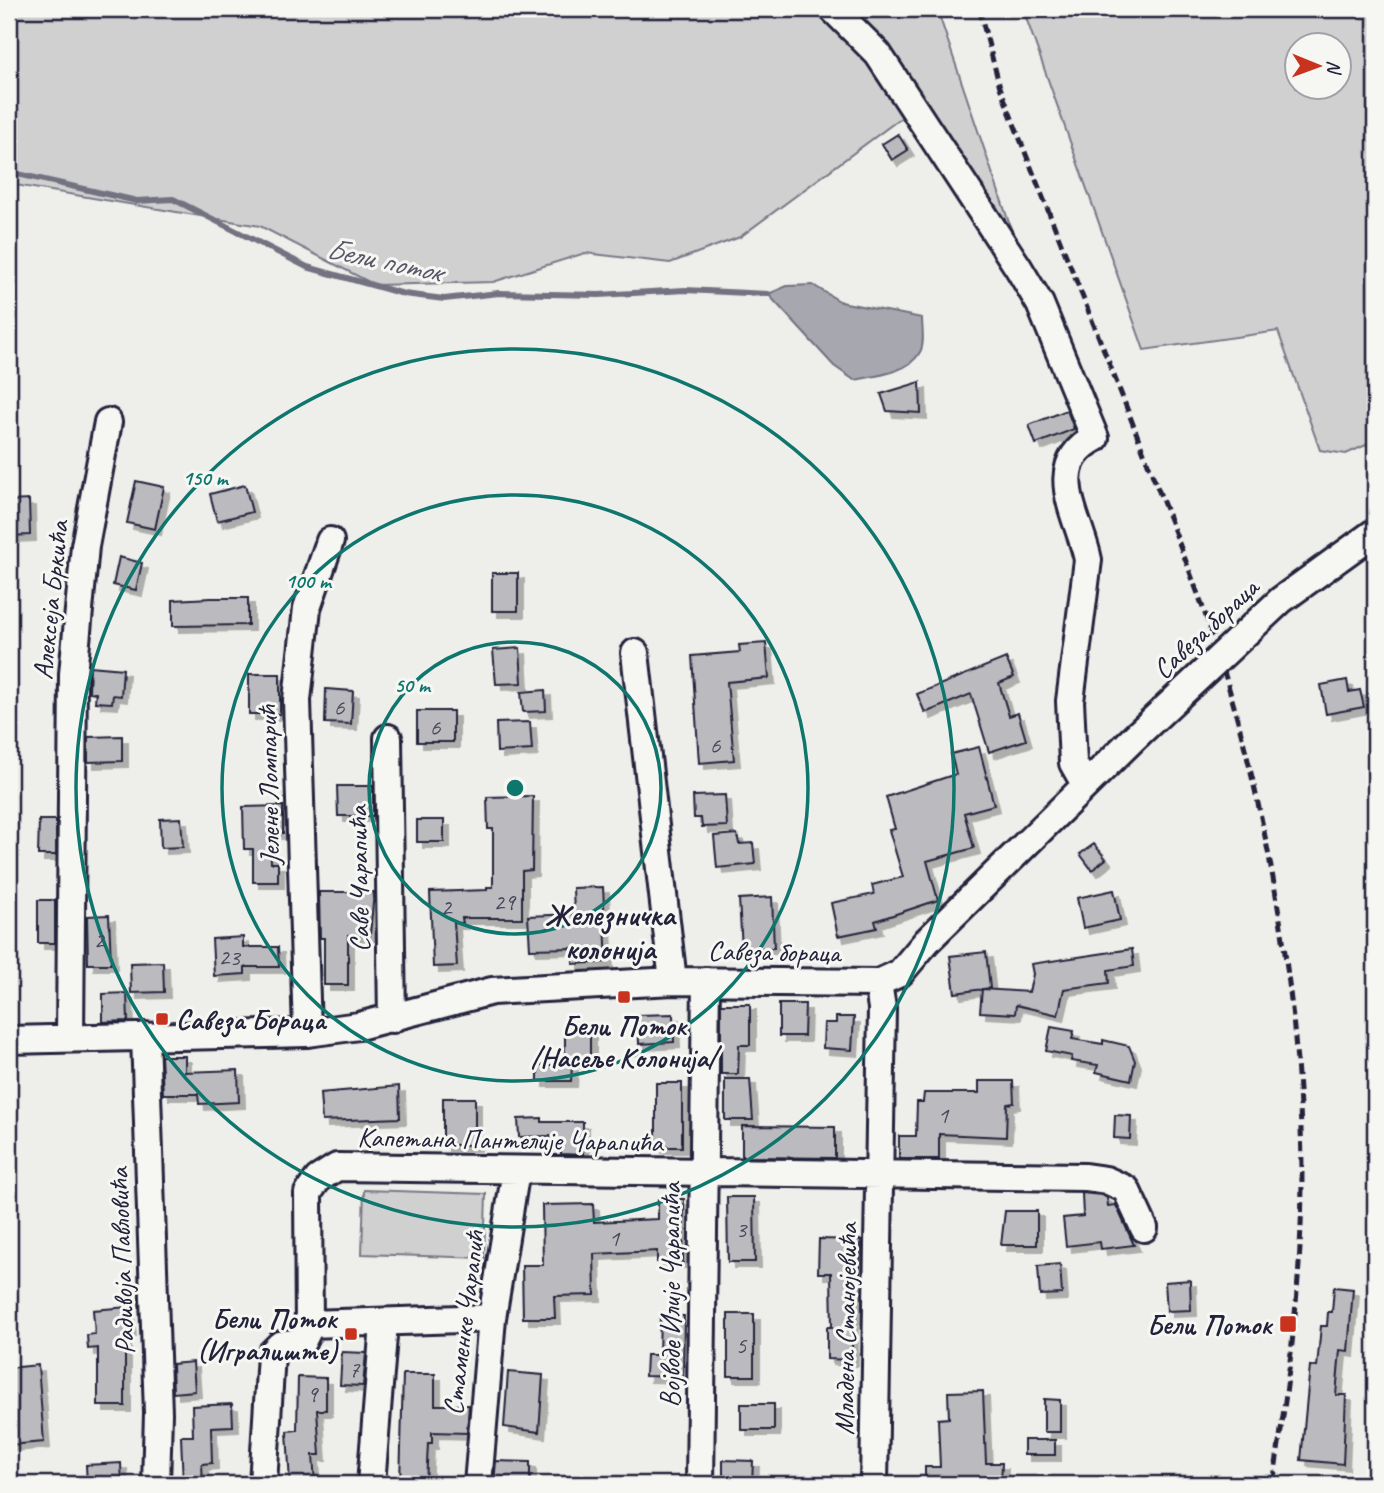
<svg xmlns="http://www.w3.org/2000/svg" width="1384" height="1493" font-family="Caveat,sans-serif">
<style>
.green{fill:#d0d0d1;stroke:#797986;stroke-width:2;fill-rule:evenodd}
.water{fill:#a7a7af;stroke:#727281;stroke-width:2}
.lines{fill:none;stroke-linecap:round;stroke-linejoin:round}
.stream{stroke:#727281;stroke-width:6}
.building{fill:#bbbbbf;stroke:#22223b;stroke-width:2;filter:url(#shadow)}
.minor-casing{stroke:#22223b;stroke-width:32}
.minor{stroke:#f6f6f2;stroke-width:26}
.rail{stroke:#22223b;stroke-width:5;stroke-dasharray:10 5;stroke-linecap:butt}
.minor-bridge-casing{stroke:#22223b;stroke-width:32;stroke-linecap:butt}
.minor-bridge{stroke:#f6f6f2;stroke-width:26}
.ring{fill:none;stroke:#0f766e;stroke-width:3.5}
.poi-dot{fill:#c8321e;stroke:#f6f6f2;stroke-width:2.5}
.labels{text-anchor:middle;stroke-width:6;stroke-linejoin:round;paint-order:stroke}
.number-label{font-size:24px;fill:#48485c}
.street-label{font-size:28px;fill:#22223b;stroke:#f6f6f2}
.poi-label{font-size:28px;font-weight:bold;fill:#22223b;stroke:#f6f6f2;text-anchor:end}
.water-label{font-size:30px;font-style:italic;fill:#575769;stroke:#f6f6f2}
.neighbourhood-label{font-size:30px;font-weight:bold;fill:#22223b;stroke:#f6f6f2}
.centre{fill:#0f766e;stroke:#f6f6f2;stroke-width:3.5}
.ring-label{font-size:21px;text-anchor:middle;font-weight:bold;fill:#0f766e;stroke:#f6f6f2;stroke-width:6;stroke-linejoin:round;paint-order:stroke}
</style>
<defs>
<filter id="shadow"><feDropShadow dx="6" dy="6" stdDeviation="0" flood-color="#0004"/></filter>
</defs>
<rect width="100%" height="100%" fill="#eeeeeb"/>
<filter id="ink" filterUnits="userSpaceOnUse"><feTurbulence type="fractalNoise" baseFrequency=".0143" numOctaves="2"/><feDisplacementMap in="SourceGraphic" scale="14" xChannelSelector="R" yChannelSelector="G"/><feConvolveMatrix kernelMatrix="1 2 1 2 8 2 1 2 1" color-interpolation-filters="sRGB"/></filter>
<g filter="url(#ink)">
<!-- green -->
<path class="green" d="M9 9H937L1031 288 913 109 740 237 670 263 585 253 493 282 375 285 260 226 9 184Z
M1023 9H1375V217L1369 244 1375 258V441L1346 454 1320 450 1278 331 1144 350ZM1296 46H1338V88H1296Z
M364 1190 486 1194 484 1258 362 1254Z"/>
<!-- water -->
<path class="water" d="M813 285 841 302 922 318C922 328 925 344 920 352 909 373 875 376 854 380L834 366 768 294 787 286Z"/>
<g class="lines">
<!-- stream -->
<path class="stream" d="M9 172 137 201 173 199 307 267 404 294 444 299 499 293 599 295 685 290 768 294"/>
</g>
<!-- building -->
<path class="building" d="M898 134 908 150 892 160 882 144Z
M920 382 921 413 887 411 881 394Z
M1067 410 1074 429 1036 444 1029 425Z
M136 481 164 487 155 529 127 523Z
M245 485 252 512 217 521 210 494Z
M29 500 30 535 9 536V501Z
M119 557 142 563 136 590 113 585Z
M492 573H518V611H492Z
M211 598H248V625L173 626V600Z
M766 643 769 678 727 682 734 760 699 763 692 656 740 652 739 645Z
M520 648 522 683 496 684 493 650Z
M1006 658 1014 677 999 683 1009 716 1018 713 1026 740 989 752 971 694 925 713 917 694Z
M90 666 123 669 121 696 113 695 112 703 95 702 96 693 89 692Z
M249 674H280V714H249Z
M1347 680 1349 692 1360 690 1364 707 1326 714 1321 685Z
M326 689 353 691 351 724 325 723Z
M545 690 546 711 523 712 521 692Z
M417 711H453V742H417Z
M530 722 532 750 497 752 496 723Z
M122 736V761L88 762V737Z
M979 747 994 805 964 813 974 848 927 861 938 900 875 921 877 928 838 936 831 903 874 894 872 885 903 877 889 830 895 829 886 797 956 774 951 754Z
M337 786H373V816H338Z
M725 795 727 826 702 827 701 818H694L693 796Z
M533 796 532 870 522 871V918H462L463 923H454L457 966 433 967 430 892 487 890V887H493V829H488L487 797Z
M283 806V833H270L271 863H278V882H253V849H244L243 807Z
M181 818 183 847 161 848 160 819Z
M39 820H56V855H38Z
M417 820H444V842H417Z
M737 834 739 844 753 843 755 864 717 868 714 836Z
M1094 844 1106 859 1092 870 1080 854Z
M603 887 607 962 573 964V948L530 949 528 916 574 914 573 888Z
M1114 890 1120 920 1083 928 1077 898Z
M319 892H374L370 935H348V985H324V938H320Z
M772 897 774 948 742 949 739 899Z
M38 900H55V943H38Z
M109 915 111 964H88L87 916Z
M243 937V947H278L279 967H245V974L214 976 212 939Z
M1132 949 1134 966 1108 970 1109 983 1064 989 1058 1015 1016 1005 1015 1014 980 1012 982 989 1029 992 1033 974 1031 964Z
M986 952 990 988 955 993 950 956Z
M163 962 164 992 131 993 130 963Z
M127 993 128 1021 103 1022V994Z
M721 1004H750V1045H739L738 1074H721Z
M779 1004H805L804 1036H779Z
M673 1014 674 1042 639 1044 638 1015Z
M836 1017H854L852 1050 823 1048 824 1023H836Z
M565 1026H590V1062H565Z
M1051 1027 1074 1031 1072 1039 1103 1044V1040L1129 1046 1135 1061 1131 1080 1096 1072 1098 1065 1071 1061 1072 1056 1046 1051Z
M161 1056H185V1072L238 1070 239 1102 199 1104 198 1094H163Z
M538 1065H572L571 1081H538Z
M725 1079H750L753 1120H725Z
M979 1081H1013L1014 1103 1007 1104 1006 1137 939 1134V1159H899V1136H916L917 1102H923L924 1093H979Z
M656 1083H682V1147H656Z
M399 1086 400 1118 322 1121 320 1093Z
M443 1098H475V1145H443Z
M1115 1115 1131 1116 1130 1139 1114 1138Z
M542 1118V1122H583V1155L561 1154V1146H550V1136L519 1137 518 1119Z
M742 1126 835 1127V1158L742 1157Z
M1082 1193 1102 1195 1107 1198 1108 1206 1116 1205 1134 1245 1101 1249 1100 1242 1066 1246 1063 1218 1083 1216Z
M727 1197H754L755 1262H728Z
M658 1199H684L683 1262H657V1251L594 1254 595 1295 554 1296 555 1318H523L522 1265H543L542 1205 593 1204 594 1222 658 1219Z
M1005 1211H1037V1245H1001Z
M819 1239 861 1240 860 1274H855L856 1318H852V1360L827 1359V1327H832L831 1273H818Z
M1060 1264 1062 1294 1040 1295 1038 1266Z
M1190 1280 1191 1310 1167 1311 1165 1282Z
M1334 1287 1353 1289 1348 1351 1340 1350 1336 1395H1346L1343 1464 1301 1460 1310 1366 1317 1367 1321 1326H1327L1328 1312H1332Z
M128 1307 130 1331 125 1332V1406H98V1348L88 1349 87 1335 95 1334 93 1310Z
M728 1314H754V1376H728Z
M660 1316H684L683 1377 645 1376 646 1355H659Z
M342 1352 366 1353 363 1386 340 1385Z
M193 1362 195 1391 173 1393 172 1364Z
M38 1365 44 1442 9 1445V1368Z
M508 1372 543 1375 539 1432 504 1427Z
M403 1374H435V1405H469L467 1433 432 1432V1443H428L426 1484H400Z
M298 1377 326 1378V1410H317L320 1455H313L315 1484H290L287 1431 297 1430Z
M983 1391 986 1463H1002L1001 1484H925V1467H940L938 1419 949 1418 948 1392Z
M1044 1399 1060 1400V1432H1044Z
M232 1404 233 1426 211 1427 212 1463 202 1464 203 1484H183L181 1436H193L192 1406Z
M741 1404H774V1430H741Z
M1024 1440H1055V1455H1024Z
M723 1460 753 1461 752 1484H723Z
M496 1461 530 1462V1484H494Z
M121 1463 122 1484H87L86 1465Z"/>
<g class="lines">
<defs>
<path id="minor" d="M833 9 878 54 1018 267 1040 304 1095 438C1042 466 1080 518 1088 560L1070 701 1073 763 1085 784
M635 653 673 981
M388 738 392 1019
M307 1033 297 700 307 608 330 541
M145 1036 158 1413 156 1484
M70 1038 73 674 85 546 108 422
M9 1040 307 1033 359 1026 492 991 673 981 878 983 900 973 927 941 1137 735
M309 1324 492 1318
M263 1484 271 1354 280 1345 302 1342 309 1328 308 1193 318 1179 337 1167 1085 1177 1106 1180 1126 1189 1144 1228
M371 1484 384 1324
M478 1484 492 1318 516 1170
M700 1484 706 981
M874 1484 882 1008 878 983"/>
</defs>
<!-- minor casing -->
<use href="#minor" class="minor-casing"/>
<!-- minor -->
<use href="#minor" class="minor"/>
<!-- rail -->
<path class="rail" d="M979 9 1000 87C1048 214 1101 339 1149 466 1178 540 1208 615 1230 692 1270 834 1295 982 1301 1129 1306 1248 1291 1367 1273 1484"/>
<defs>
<path id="minor-bridge" d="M1137 735 1281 600 1375 532"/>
</defs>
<!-- minor-bridge casing -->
<use href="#minor-bridge" class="minor-bridge-casing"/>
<!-- minor-bridge -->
<use href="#minor-bridge" class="minor-bridge"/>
</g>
</g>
<!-- distance rings -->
<g class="ring">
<circle cx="515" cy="788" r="146"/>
<circle cx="515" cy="788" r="293"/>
<circle cx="515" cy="788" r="439"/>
</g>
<!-- markers -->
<g class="poi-dot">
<rect x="617" y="990" width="14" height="14" rx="3.5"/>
<rect x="155" y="1012" width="14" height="14" rx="3.5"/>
<rect x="1279" y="1315" width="18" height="18" rx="3.5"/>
<rect x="344" y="1327" width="14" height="14" rx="3.5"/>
</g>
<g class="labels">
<!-- number labels -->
<g class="number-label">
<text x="339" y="715">6</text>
<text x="435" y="735">6</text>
<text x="715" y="753">6</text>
<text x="504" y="910">29</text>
<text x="446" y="915">2</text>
<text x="99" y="948">2</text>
<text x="229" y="965">23</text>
<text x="943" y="1123">1</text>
<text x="741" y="1237">3</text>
<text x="614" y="1246">1</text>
<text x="741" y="1353">5</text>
<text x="354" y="1377">7</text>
<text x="312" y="1402">9</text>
</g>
<!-- street labels -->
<g class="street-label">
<text transform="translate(50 600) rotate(-84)" y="10">Алексеја Бркића</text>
<text transform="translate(1205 628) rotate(-43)" y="10">Савеза бораца</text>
<text transform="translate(268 785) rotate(-91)" y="10">Јелене Ломпарић</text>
<text transform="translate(358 879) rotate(-91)" y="10">Саве Чарапића</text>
<text transform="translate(774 951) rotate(1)" y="10">Савеза бораца</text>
<text transform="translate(510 1139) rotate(1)" y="10">Капетана Пантелије Чарапића</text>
<text transform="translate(121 1261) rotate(-92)" y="10">Радивоја Павловића</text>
<text transform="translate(670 1295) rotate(-90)" y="10">Војводе Илије Чарапића</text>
<text transform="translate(463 1323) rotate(-83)" y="10">Стаменке Чарапић</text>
<text transform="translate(845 1329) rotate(-89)" y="10">Младена Станојевића</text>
</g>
<!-- poi labels -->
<g class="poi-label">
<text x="176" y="1029" text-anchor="start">Савеза Бораца</text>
<text x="624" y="1035" text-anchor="middle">Бели Поток<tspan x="624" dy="32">/Насеље Колонија/</tspan></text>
<text x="337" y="1328">Бели Поток<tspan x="337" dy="32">(Игралиште)</tspan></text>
<text x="1272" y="1334">Бели Поток</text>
</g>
<!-- water labels -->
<g class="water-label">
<text transform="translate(384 260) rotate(12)" y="10">Бели поток</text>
</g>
<!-- neighbourhood labels -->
<g class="neighbourhood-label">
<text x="610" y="925">Железничка<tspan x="610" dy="34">колонија</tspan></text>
</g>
</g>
<circle cx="515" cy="788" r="10" class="centre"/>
<g class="ring-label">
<text x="205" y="485">150 m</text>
<text x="308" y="588">100 m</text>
<text x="412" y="692">50 m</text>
</g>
<!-- margin -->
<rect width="1384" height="1493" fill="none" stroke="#f6f6f2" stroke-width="35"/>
<rect x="18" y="18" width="1349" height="1458" fill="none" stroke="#22223b" stroke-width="2.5" filter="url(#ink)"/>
<!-- north arrow -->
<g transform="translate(1318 66) rotate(91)"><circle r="33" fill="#f6f6f2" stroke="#a1a1a9" stroke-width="2"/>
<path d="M0-5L12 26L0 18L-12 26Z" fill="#c8321e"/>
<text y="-10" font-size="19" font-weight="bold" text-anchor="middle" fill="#22223b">N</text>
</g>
</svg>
